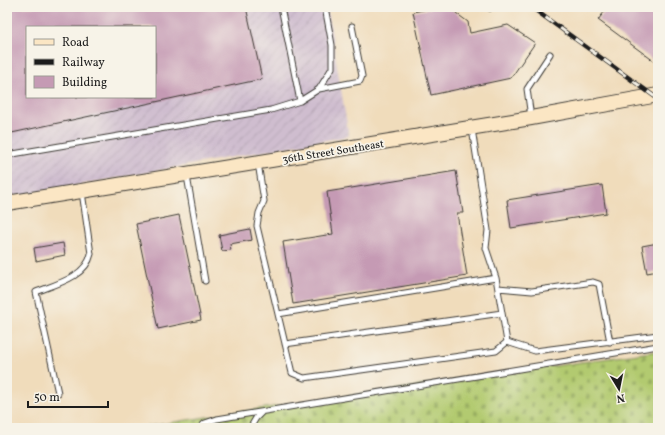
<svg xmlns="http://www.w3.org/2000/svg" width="665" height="435" font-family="Vollkorn,serif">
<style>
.industrial{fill:url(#industrial-furrows);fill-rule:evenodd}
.cemetery{fill:url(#cemetery-stones);stroke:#677346}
.building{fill:#c59ab4;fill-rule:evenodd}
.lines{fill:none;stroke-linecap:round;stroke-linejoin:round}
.lane-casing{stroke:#3c3934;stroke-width:7}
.secondary-casing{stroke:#3c3934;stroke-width:16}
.lane{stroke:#fff;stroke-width:5}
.secondary{stroke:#fbe6c4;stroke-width:14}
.rail-casing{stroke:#1c1c1c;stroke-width:4.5}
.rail{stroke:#f7f3e8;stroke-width:3;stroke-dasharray:9;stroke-linecap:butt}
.labels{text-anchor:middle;stroke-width:3.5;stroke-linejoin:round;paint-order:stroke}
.street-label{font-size:11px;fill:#1c1c1c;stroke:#f7f3e8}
</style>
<defs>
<pattern id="industrial-furrows" width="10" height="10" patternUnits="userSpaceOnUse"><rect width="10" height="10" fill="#cfbdcf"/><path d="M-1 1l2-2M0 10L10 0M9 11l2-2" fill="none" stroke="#b1a2b1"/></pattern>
<pattern id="cemetery-stones" width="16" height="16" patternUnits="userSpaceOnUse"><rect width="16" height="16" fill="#b2ca70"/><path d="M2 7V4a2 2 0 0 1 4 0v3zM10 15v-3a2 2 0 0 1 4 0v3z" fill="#98ad60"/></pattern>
</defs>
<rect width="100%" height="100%" fill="#f7f3e8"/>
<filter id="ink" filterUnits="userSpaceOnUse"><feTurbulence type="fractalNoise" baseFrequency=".025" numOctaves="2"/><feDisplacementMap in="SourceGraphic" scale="8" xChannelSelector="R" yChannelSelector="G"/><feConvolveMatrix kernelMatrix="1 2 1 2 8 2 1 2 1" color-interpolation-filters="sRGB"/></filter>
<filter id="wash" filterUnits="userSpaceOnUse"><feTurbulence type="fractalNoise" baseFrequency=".012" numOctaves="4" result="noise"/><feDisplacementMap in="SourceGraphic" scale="16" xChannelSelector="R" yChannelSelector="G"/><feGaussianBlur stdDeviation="0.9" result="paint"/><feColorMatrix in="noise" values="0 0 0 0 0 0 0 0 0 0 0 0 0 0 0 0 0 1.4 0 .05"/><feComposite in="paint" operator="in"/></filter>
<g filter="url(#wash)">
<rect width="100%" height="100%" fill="#f0dcbb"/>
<!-- industrial -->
<path class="industrial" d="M7 7H327L349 136 7 198ZM27 27H155V97H27Z"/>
<!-- cemetery -->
<path class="cemetery" d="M658 351V428H137L231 413Z"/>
<g id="blocks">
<!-- building -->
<path class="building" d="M7 7H246L262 79 7 134ZM27 27H155V97H27Z
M437 7H448L468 22 470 33 508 25 535 43 511 78 431 95 413 12Z
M608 7H658V64L598 20Z
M456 171 463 213H457L467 276 293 304 283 242 333 234 327 192Z
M602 185 606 213 511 228 507 200Z
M179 215 201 320 158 329 136 224Z
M250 229 252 240 230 244 231 250 222 251 219 235Z
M63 243 65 255 36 261 34 248Z
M658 243V271L647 273 642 246Z"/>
</g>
</g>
<g filter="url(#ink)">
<use href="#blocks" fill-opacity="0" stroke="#3c3934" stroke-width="1"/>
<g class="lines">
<defs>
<path id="lane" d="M281 7 300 101
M488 7 490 8
M319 89 360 81 362 76 352 26
M531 117 527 89 550 54
M7 155 271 110 300 101 319 89 332 68V45L325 7
M258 163 264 201 259 213 257 226 292 373 304 378 496 351 507 342 496 278 486 248 488 230 472 129
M187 176 205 281
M498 288 532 291 593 282 599 284 610 342
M278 314 496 278
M507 342 535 351 658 335
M285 344 502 313
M58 393 36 292C56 284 86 277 91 254L82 192
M200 428 205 423 217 419 658 346
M250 428 256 418 262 412"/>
<path id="secondary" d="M7 203 531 118 658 95"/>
</defs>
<!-- lane casing -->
<use href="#lane" class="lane-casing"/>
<!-- secondary casing -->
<use href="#secondary" class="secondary-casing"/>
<!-- lane -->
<use href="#lane" class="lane"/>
<!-- secondary -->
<use href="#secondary" class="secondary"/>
<defs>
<path id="rail" d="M531 7 658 99"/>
</defs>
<!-- rail casing -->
<use href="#rail" class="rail-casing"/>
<!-- rail -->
<use href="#rail" class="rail"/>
</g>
</g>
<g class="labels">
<!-- street labels -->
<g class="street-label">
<text transform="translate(333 151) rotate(-9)" y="4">36th Street Southeast</text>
</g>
</g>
<!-- margin -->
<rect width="665" height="435" fill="none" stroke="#f7f3e8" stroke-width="24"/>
<!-- legend -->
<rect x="26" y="26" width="130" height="72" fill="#f7f3e8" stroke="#9f9d96"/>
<rect x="34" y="39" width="20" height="6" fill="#fbe6c4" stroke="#9f9d96"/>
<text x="62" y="46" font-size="12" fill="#1c1c1c">Road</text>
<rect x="34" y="59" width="20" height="6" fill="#1c1c1c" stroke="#9f9d96"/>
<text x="62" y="66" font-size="12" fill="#1c1c1c">Railway</text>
<rect x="34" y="76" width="20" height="12" fill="#c59ab4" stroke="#9f9d96"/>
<text x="62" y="86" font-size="12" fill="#1c1c1c">Building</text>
<!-- north arrow -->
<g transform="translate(619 389) rotate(170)" stroke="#f7f3e8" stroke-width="3" paint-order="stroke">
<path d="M0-3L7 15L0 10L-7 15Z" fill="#1c1c1c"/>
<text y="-6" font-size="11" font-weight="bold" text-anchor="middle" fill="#1c1c1c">N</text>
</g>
<!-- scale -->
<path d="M28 401v6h80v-6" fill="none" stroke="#1c1c1c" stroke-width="2"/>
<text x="34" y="401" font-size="12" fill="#1c1c1c" stroke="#f7f3e8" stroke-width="3" paint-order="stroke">50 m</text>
</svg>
